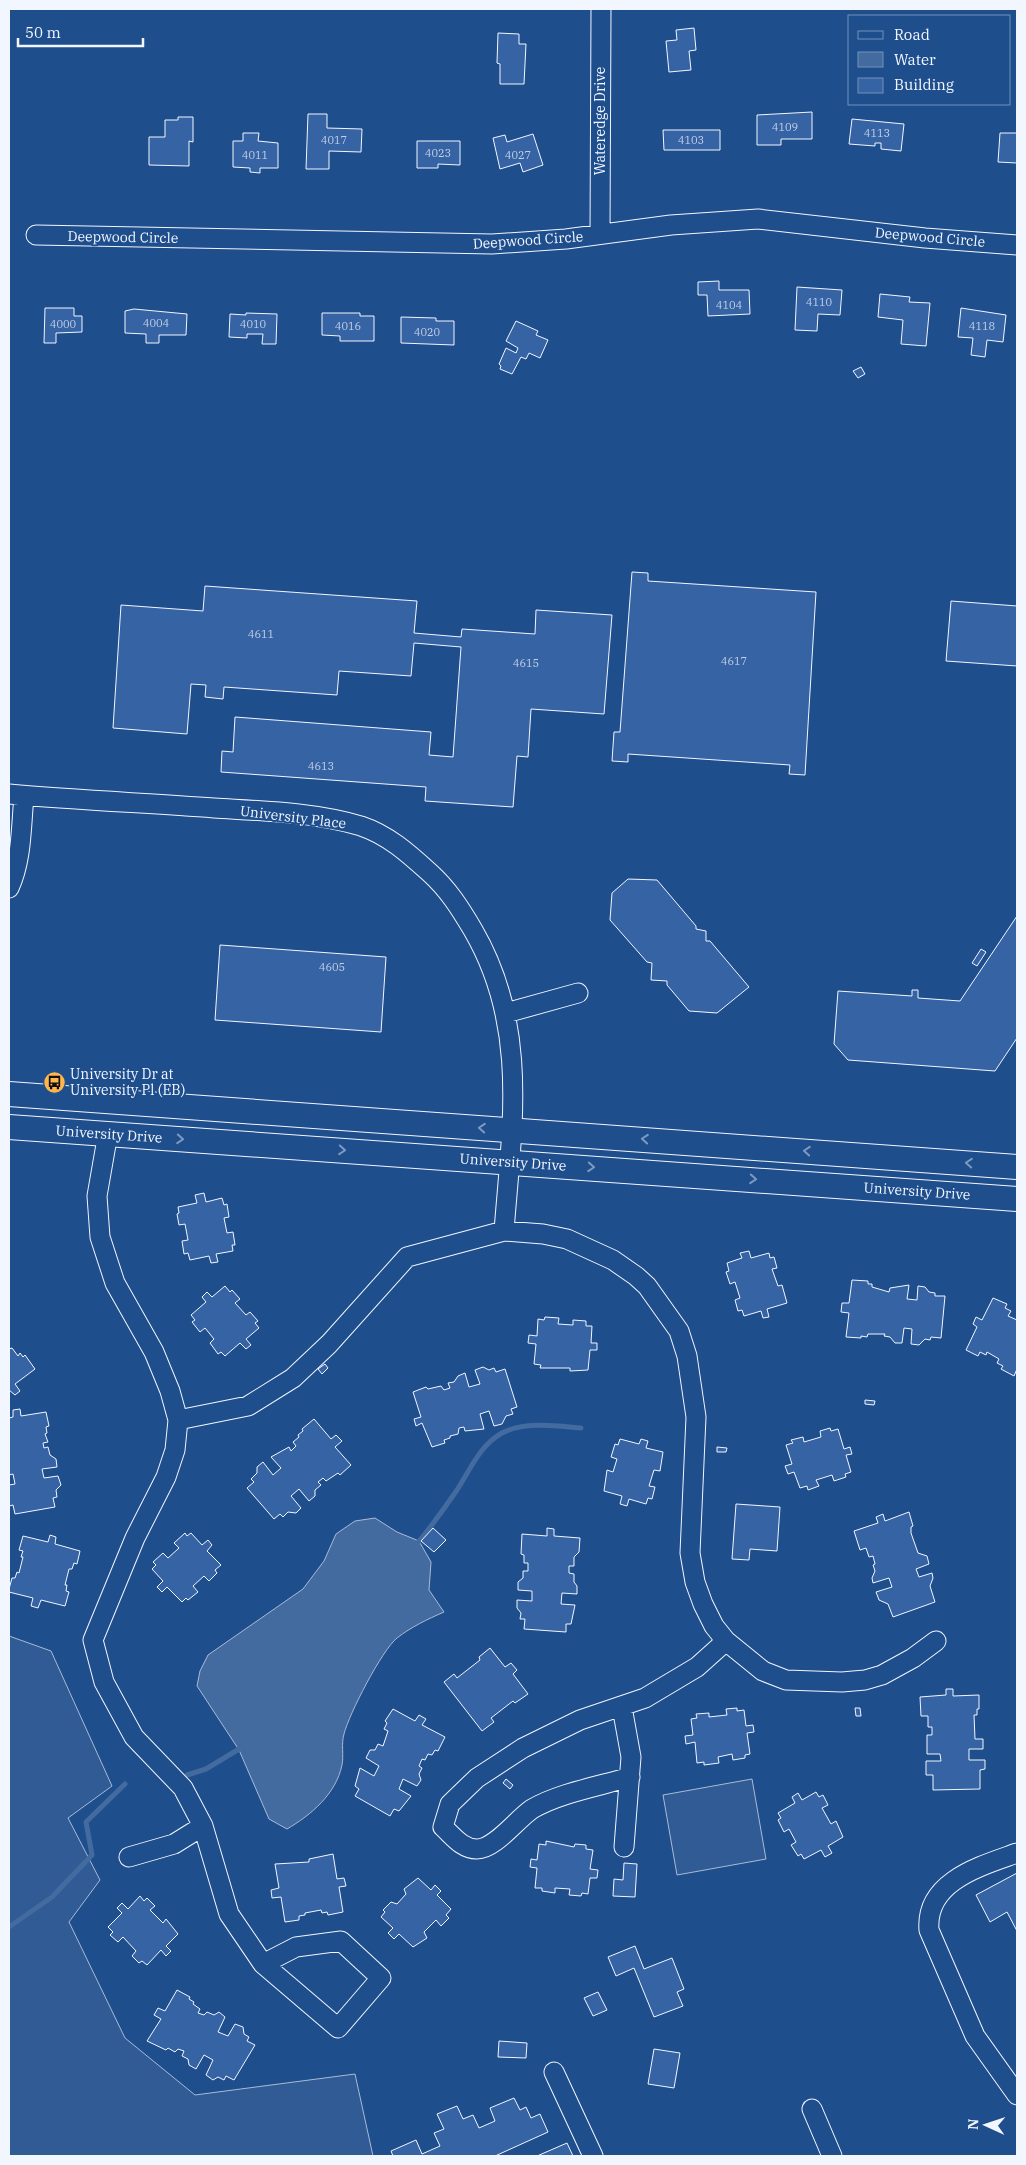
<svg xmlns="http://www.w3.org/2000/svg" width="1026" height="2165" font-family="'IBM Plex Serif',serif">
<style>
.built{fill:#305b95;stroke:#a8bbd7}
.water{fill:#446ba0;stroke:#a8bbd7}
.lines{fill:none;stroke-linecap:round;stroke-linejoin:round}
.stream{stroke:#446ba0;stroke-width:5}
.building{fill:#3563a3;stroke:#f2f6ff}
.minor-casing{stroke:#f2f6ff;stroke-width:21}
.major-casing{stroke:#f2f6ff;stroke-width:26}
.minor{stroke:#1f4e8c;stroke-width:19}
.major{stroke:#1f4e8c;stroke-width:24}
.oneway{stroke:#7e9ac0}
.labels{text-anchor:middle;stroke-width:4;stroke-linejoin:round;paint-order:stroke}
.number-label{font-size:11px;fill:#c3d1e8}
.street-label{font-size:14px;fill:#f2f6ff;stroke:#1f4e8c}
.poi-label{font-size:14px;fill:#f2f6ff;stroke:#1f4e8c;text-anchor:start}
</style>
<rect width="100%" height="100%" fill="#1f4e8c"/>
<!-- built -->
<path class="built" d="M9 1636 51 1651 112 1786 68 1818 100 1880 69 1922 125 2038 195 2095 355 2074 373 2156H9Z
M752 1779 766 1859 677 1875 663 1795Z"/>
<!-- water -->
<path class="water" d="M375 1518 397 1532 419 1541 431 1562 429 1590 444 1612C428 1619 411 1627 397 1638 382 1650 349 1714 344 1734 341 1744 344 1755 342 1765 336 1794 311 1815 287 1829L269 1819 239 1750 197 1686 200 1671 208 1655 303 1589 324 1561 336 1534 355 1521Z"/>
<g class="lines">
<!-- stream -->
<path class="stream" d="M416 1545C430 1528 444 1509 457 1490 470 1470 480 1445 502 1433 525 1421 557 1426 581 1428
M187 1775 206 1769 244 1746
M9 1927 52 1897 92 1855 86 1822 125 1784"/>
</g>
<!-- building -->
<path class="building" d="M694 28 696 50 689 51 691 70 669 72 666 41 677 40 676 30Z
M498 33 519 34V44H526L524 84H500V64L497 63Z
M812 112V139H781V145H757V115Z
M308 114H327V128L362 129 361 152 329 151V169H306Z
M178 117H193V142L189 141V166L149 165V137H165V120H178Z
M852 119 904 124 901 151 881 149V143H875V146L849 144Z
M663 130H720V150H664Z
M243 133H259L258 141 278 143V168H260V173L250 172V168L233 167V141H243Z
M1000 133H1017V163L998 162Z
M533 134 543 165 523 172 520 163 500 169 493 138 505 135 507 142Z
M417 141H460V165L438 164V168H417Z
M719 281V290H749L750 314 708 316 707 295H698V282Z
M797 287 842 290 840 315 818 314 817 331 795 330Z
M880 294 910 297 909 302 930 303 926 346 901 344 903 320 878 317Z
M45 308H74V316H82V332L56 333V343H44Z
M961 308 1006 315 1003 342 987 340 985 357 971 355 973 338 958 337Z
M134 309 187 314 186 335H159V343H146V334L125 333V311Z
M246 313 277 314 276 344H262L263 334H247V338L229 337 230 314 246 315Z
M322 313H360V316H374V341H340V336L322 335Z
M401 317 436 318V321H454V345L401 343Z
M516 321 538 331 536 335 548 340 540 358 529 353 526 359 521 357 512 374 500 369 501 366 499 364 506 348 516 353 518 348 506 341Z
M861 367 865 374 858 378 853 371Z
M632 572 648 573V581L816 592 805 775 789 774 790 765 628 754V762L612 761 614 732H620Z
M205 586 417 601 414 633 461 637 462 629 535 634 536 610 612 615 604 714 531 709 528 757 517 756 513 807 425 801 426 787 221 772 222 751 233 752 235 717 431 732 429 755 453 757 461 647 414 643 411 676 339 671 337 695 224 687 223 699 205 697 206 685 191 684 187 734 113 728 121 605 203 611Z
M951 601 1017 606V666L946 661Z
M628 879 657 880 696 926V929L706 931V941H710L749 987 717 1013 689 1011 667 985V981L651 980 652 963 647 962 610 920 612 893Z
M1017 916V1038L995 1071 848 1060 834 1044 838 991 912 996V990H918V998L960 1001Z
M220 945 386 957 381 1032 215 1020Z
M981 949 986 952 977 966 972 963Z
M204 1193 206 1202 222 1198 224 1205 227 1204 229 1217 224 1218 227 1233 233 1232 235 1245H232L233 1251 216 1254 218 1262 211 1263 209 1256 190 1260 188 1253 184 1254 182 1241 188 1240 185 1224 179 1225 177 1214 179 1213 178 1207 197 1203 195 1195Z
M749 1251 751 1258 769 1253 770 1258 774 1257 777 1268 772 1269 778 1286 782 1285 787 1303 767 1309 769 1317 763 1318 761 1311 744 1316 742 1310 738 1311 735 1300 740 1298 735 1282 730 1284 726 1272 729 1271 727 1263 742 1258 740 1253Z
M852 1280 868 1281V1284H872V1287L889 1292 890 1288 909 1285 907 1299 917 1300 918 1286 925 1287 929 1292 935 1293V1296H945L941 1338 931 1337 930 1340 925 1339 919 1345 911 1344 912 1329 904 1328 902 1343H895L890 1337 884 1336 885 1334H868L867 1337 861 1336V1338L846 1337 849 1313 841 1312 842 1303H849Z
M225 1286 230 1292 232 1290 240 1299 235 1303 246 1315 250 1312 258 1321 255 1323 259 1328 246 1339 251 1345 246 1349 240 1343 225 1356 221 1352 218 1354 210 1343 214 1339 205 1328 200 1332 192 1322 195 1320 191 1315 206 1302 202 1297 207 1292 212 1297Z
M993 1298 1007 1304 1005 1308 1011 1311 1008 1316 1017 1320V1369L1014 1376 1001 1369 1003 1366 997 1363 999 1359 987 1352 986 1355 980 1352 978 1356 966 1350 977 1327 973 1324 976 1317 982 1320Z
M545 1317 559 1318 558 1324 573 1325V1320L586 1321V1326H592L591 1343H597V1350H590L588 1370 570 1371V1368H540L541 1365 534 1364 536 1344 528 1343 529 1335 537 1336 538 1319 544 1320Z
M12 1348 18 1356 20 1353 23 1357 25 1355 35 1369 15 1384 20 1391 15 1395 9 1390V1349Z
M325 1364 328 1368 322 1374 318 1369Z
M483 1367 489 1370 494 1368 496 1372 505 1369 517 1407 511 1409 513 1414 506 1416 502 1424 494 1426 489 1411 480 1414 484 1429 465 1431 464 1427 459 1428 458 1434 450 1436V1438L444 1440 445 1443 432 1447 422 1423 416 1426 414 1419 421 1417 413 1392 426 1387 428 1389 441 1386 444 1390 450 1388 448 1383 454 1382 458 1376 465 1373 469 1387 480 1384 475 1370Z
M865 1400 875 1401 874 1405 865 1404Z
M20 1409 21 1416 46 1412 49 1426 46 1427 47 1433 45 1434 48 1442 43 1443 44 1448 48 1447 50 1455 56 1459 57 1467 42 1469 44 1478 58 1476 61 1485 56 1490 57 1497 53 1498 55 1507 15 1514 13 1505 9 1506V1485L15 1484 13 1474 9 1475V1418L13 1417V1410Z
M314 1419 331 1439 336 1435 342 1441 335 1447 351 1465 340 1475 338 1473 326 1481 323 1478 318 1482 321 1485 315 1490V1496L309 1501 299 1489 291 1496 301 1508 296 1513 288 1512 283 1517 280 1514 274 1519 247 1488 254 1482 251 1479 257 1473V1467L263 1462 273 1475 281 1468 271 1457 289 1447 291 1451 296 1446 293 1442 299 1437 298 1435 303 1431 302 1429Z
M830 1428 831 1431 838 1429 844 1449 850 1447 852 1454 846 1455 851 1472 845 1474 846 1477 834 1481 832 1475 816 1480 819 1486 808 1490 807 1486 800 1488 794 1472 788 1474 785 1466 792 1464 786 1445 793 1443 791 1440 803 1437 804 1442 821 1437 820 1431Z
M620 1439 639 1444 641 1439 648 1441 646 1448 663 1452 660 1471 654 1470 649 1486 655 1487 652 1499 648 1498 646 1504 629 1499 627 1506 620 1504 622 1496 604 1491 607 1470 613 1472 617 1459 611 1457 615 1444 618 1445Z
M717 1447 727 1448 726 1452H717Z
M736 1504 780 1507 777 1551 750 1549 749 1560 732 1559Z
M909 1512 913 1526 911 1527V1533L918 1553 927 1556 929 1564 916 1569 919 1577 932 1573 933 1578 930 1586 935 1602 893 1617 888 1604 879 1600 876 1592 892 1587 889 1578 873 1583 872 1578 875 1571 873 1565 875 1564 873 1556 869 1557 866 1548 860 1550 854 1531 878 1523 876 1517 883 1514 885 1521Z
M433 1528 446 1540 434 1552 421 1541Z
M547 1528 554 1529V1536L580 1538 579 1552 574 1557V1566H569V1573L574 1574V1582L577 1586V1594L562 1593 561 1604 575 1605 571 1624H566V1632L524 1629 525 1619H520L521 1613 517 1608V1600L532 1601V1591L518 1590V1582L523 1578V1571H528V1563H524V1555L521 1554 522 1534 547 1536Z
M185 1533 187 1536 191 1533 202 1545 208 1540 212 1545 207 1551 221 1565 215 1570 217 1573 209 1581 204 1576 193 1586 198 1592 188 1600 186 1598 182 1602 167 1587 162 1592 157 1587 163 1581 152 1569 156 1565 153 1562 163 1553 168 1558 179 1548 174 1543Z
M50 1535 56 1537 55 1544 80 1551 77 1564 74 1563 72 1569H69L65 1585H67L66 1591 69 1592 65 1606 41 1600 38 1608 31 1606 33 1598 9 1592V1589L12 1578H15L17 1572 19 1573 23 1557H21L23 1551 19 1550 23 1536 48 1542Z
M490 1648 505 1667 511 1663 517 1670 513 1674 528 1694 515 1703 513 1701 491 1718 494 1722 482 1731 444 1682 454 1674 457 1678 480 1660 479 1657Z
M946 1689H953V1696L979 1695V1709H977V1715H974L975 1739H983V1749H969V1760H985V1769L980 1770V1789L933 1790V1775H926V1761H941L940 1754H927V1735H932V1727H928V1716H921L920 1697 946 1695Z
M737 1708V1711L744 1710 746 1726 753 1725 754 1732 747 1733 750 1754 745 1755V1758L733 1760 732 1754 718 1757 719 1763 704 1765V1762L697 1763 695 1742 686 1744 685 1736 693 1735 691 1719 697 1718 696 1714 709 1713V1717L727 1715 726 1709Z
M855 1708H860L861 1716H856Z
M393 1709 415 1721 419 1715 426 1719 422 1725 445 1737 438 1751 435 1750 432 1755 428 1754 425 1760 422 1759 419 1766 422 1768 419 1774 421 1780 417 1786 403 1779 399 1789 411 1796 399 1811 394 1809 390 1816 355 1796 359 1789 355 1786 360 1768 374 1776 379 1766 366 1758 370 1750H375L378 1744 383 1746 388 1731 384 1729 387 1723 385 1721Z
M506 1779 513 1785 510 1789 503 1783Z
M816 1792 819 1797 823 1795 828 1805 822 1808 831 1824 836 1821 843 1837 828 1846 832 1853 825 1857 821 1850 804 1859 801 1854 798 1856 791 1845 796 1842 789 1829 784 1832 778 1820 781 1818 778 1813 795 1803 792 1797 798 1793 802 1800Z
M546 1841 574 1847 575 1844 586 1845V1849L593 1850 590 1869 598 1870 597 1878H590L588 1894 582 1893 581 1896 569 1895 570 1889 555 1888V1893L542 1891V1888H535L537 1868 530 1867 531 1859 537 1860 539 1844 546 1845Z
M333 1854 337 1879 344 1878 346 1886 339 1887 343 1912 328 1915 327 1912 322 1913 321 1910 305 1913V1915L299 1916V1920L285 1922 281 1897 272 1898 271 1890 279 1888 275 1864 309 1862V1859Z
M624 1863 637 1864 635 1897 613 1896 614 1879 623 1880Z
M1017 1873V1931L1007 1912 990 1922 976 1895Z
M418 1878 431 1890 435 1885 441 1891 437 1895 451 1909 446 1915 449 1918 441 1926 436 1920 424 1932 427 1938 413 1947 399 1934 394 1939 388 1933 393 1928 381 1917 385 1912 383 1910 391 1902 397 1904 406 1894 404 1889Z
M140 1896 144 1901 147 1898 155 1906 150 1910 163 1923 166 1919 178 1934 166 1946 171 1951 166 1956 161 1950 147 1965 142 1961 139 1963 132 1956 136 1951 123 1937 118 1942 110 1935 113 1932 108 1927 122 1913 117 1908 122 1903 128 1909Z
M635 1946 644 1969 672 1958 684 1989 677 1992 683 2006 654 2017 634 1968 616 1976 608 1957Z
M177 1990 190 1997 189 1999 194 2002 193 2004 200 2009 198 2013 204 2015 207 2012 214 2015 219 2012 225 2017 218 2032 228 2036 235 2024 243 2027 244 2034 249 2037 247 2041 255 2045 234 2080 226 2076 224 2080 218 2077 213 2080 206 2075 213 2060 204 2055 196 2069 189 2065 188 2059 182 2056 184 2051 178 2049 175 2052 168 2048 166 2050 147 2041 161 2019 154 2015 158 2008 165 2011Z
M598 1992 607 2010 593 2016 584 1998Z
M499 2041 527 2043 526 2058 498 2057Z
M654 2049 680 2053 674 2088 648 2084Z
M514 2098 520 2110 526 2107 531 2118 540 2114 548 2132 495 2156H393L391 2151 416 2140 422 2154 440 2146 434 2133 444 2129 437 2114 457 2106 463 2119 473 2115 479 2128 495 2121 490 2108Z
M567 2143 573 2156H537Z"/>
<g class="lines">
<defs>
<path id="minor" d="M600 234 601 9
M36 235 492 244 566 239 671 225 758 219 925 238 1017 245
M9 794C77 800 146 803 214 808 263 811 314 812 361 826 388 835 408 853 429 872 448 889 460 908 473 930 529 1026 512 1126 504 1231
M9 888C22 860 21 827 24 796
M506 1013 578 993
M108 1133 97 1196 100 1237 115 1283 154 1352 170 1391 178 1420 175 1450 166 1477 135 1538 93 1640 104 1682 134 1737 183 1788 203 1826 229 1914 263 1964 338 2028 381 1978 341 1941 296 1947 263 1964
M178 1420 248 1406 293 1378 329 1344 407 1257 504 1231 543 1234 567 1239 613 1260 636 1276 647 1286 679 1331 687 1356 696 1417 690 1553 695 1582 703 1604 714 1626 726 1641 763 1671 786 1680 842 1682 865 1680 882 1675 913 1658 936 1641
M622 1707 631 1757 624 1847
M630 1777C600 1786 559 1793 532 1809 517 1819 495 1849 477 1849 462 1849 453 1836 443 1827L450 1804 477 1778 523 1748 580 1720 645 1698 697 1667 726 1641
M1017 1853C981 1866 925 1881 929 1930L975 2036 1017 2095
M129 1857 174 1844 203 1826
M554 2072 593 2156
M812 2109 832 2156"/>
<path id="major" d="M9 1094 1017 1167
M9 1127 1017 1199"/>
</defs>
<!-- minor casing -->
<use href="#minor" class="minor-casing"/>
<!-- major casing -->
<use href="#major" class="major-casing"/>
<!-- minor -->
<use href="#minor" class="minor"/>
<!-- major -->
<use href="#major" class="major"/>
</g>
<!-- one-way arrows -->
<defs><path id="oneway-chevron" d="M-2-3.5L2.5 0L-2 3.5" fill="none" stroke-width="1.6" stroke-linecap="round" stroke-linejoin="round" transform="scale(1.25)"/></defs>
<g class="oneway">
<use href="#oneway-chevron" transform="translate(482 1128) rotate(-176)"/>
<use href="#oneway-chevron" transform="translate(180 1139) rotate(4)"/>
<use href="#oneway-chevron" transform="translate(645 1139) rotate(-176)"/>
<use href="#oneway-chevron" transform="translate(342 1150) rotate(4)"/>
<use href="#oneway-chevron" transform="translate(807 1151) rotate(-176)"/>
<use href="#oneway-chevron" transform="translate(969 1163) rotate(-176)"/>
<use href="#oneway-chevron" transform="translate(591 1167) rotate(4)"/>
<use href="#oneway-chevron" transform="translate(753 1179) rotate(4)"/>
</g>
<!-- icons -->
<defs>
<symbol id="bus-disc" viewBox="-11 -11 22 22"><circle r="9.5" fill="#ffb74d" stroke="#1f4e8c"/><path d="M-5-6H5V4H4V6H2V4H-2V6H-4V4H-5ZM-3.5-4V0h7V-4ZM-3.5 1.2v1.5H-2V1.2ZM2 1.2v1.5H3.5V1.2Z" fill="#111"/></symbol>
</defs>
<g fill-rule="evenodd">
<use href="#bus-disc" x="42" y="1070" width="25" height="25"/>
</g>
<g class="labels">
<!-- number labels -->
<g class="number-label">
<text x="785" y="131">4109</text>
<text x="877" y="137">4113</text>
<text x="334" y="144">4017</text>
<text x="691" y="144">4103</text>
<text x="438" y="157">4023</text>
<text x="255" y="159">4011</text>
<text x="518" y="159">4027</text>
<text x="819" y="306">4110</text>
<text x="729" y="309">4104</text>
<text x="156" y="327">4004</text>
<text x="63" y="328">4000</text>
<text x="253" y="328">4010</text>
<text x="348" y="330">4016</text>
<text x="982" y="330">4118</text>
<text x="427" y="336">4020</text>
<text x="261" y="638">4611</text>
<text x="734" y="665">4617</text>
<text x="526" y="667">4615</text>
<text x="321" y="770">4613</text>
<text x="332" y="971">4605</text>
</g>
<!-- street labels -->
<g class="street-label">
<text transform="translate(600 121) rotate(-90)" y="5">Wateredge Drive</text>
<text transform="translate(123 237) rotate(1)" y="5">Deepwood Circle</text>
<text transform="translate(930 237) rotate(5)" y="5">Deepwood Circle</text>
<text transform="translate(528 240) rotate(-4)" y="5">Deepwood Circle</text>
<text transform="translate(293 817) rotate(7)" y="5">University Place</text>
<text transform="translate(109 1134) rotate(4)" y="5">University Drive</text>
<text transform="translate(513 1162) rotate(4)" y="5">University Drive</text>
<text transform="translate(917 1191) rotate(4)" y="5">University Drive</text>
</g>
<!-- poi labels -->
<g class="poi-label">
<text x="70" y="1079">University Dr at<tspan x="70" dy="16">University Pl (EB)</tspan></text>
</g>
</g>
<!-- border -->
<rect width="1026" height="2165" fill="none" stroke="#f2f6ff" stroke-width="20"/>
<!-- legend -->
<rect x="848" y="15" width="162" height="90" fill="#1f4e8c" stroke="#7391ba"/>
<rect x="858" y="31" width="25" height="8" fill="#1f4e8c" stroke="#7391ba"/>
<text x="894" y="40" font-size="15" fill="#f2f6ff">Road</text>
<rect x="858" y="52" width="25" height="15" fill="#446ba0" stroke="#7391ba"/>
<text x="894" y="65" font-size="15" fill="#f2f6ff">Water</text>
<rect x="858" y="78" width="25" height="15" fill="#3563a3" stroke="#7391ba"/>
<text x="894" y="90" font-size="15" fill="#f2f6ff">Building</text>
<!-- north arrow -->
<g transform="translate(986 2125) rotate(273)" stroke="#1f4e8c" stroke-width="4" paint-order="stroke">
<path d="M0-4L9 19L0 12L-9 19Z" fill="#f2f6ff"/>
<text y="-8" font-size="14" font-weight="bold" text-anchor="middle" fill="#f2f6ff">N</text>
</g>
<!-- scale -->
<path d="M18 38v8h125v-8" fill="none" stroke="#f2f6ff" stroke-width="2.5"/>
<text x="25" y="38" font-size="15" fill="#f2f6ff" stroke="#1f4e8c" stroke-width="4" paint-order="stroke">50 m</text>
</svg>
